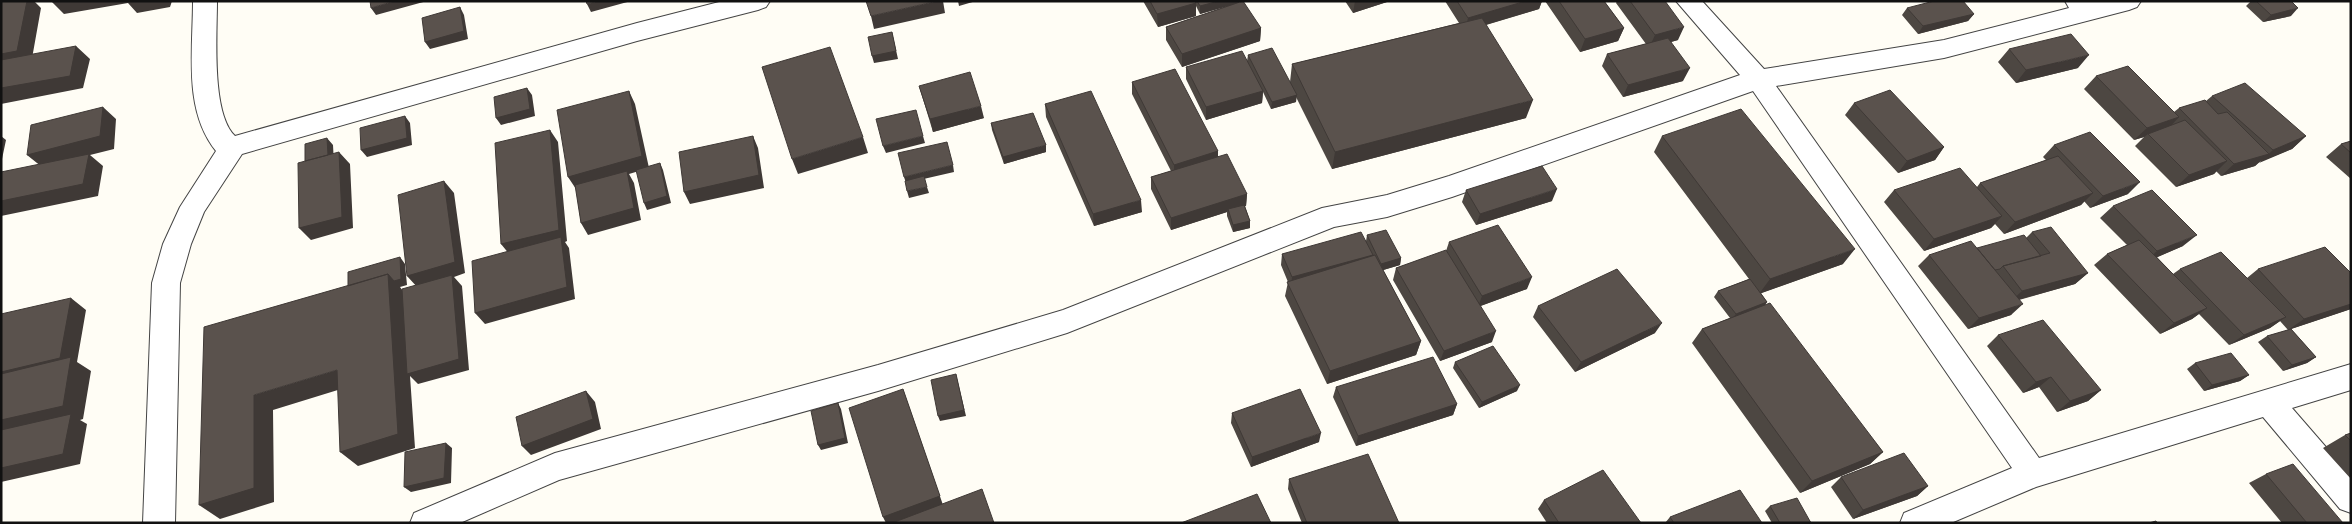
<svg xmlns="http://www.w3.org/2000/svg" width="2352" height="524" font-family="Spectral,serif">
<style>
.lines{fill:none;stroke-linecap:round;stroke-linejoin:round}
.minor-casing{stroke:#444;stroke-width:2}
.minor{fill:#fff;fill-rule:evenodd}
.wall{fill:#4d4742}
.shaded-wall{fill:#3f3936}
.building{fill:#5a524d;stroke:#3f3936}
</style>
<rect width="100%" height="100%" fill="#fffdf5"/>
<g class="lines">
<defs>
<path id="minor" d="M193 1H217C217 34 211 114 235 136L637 23 723 1H770L766 7 758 10 637 41 242 154 204 212 191 244 180 283 175 523H143L152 283 163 244 180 207 216 151C183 110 193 51 193 1Z
M1676 1H1702L1764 69 1944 40 2069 8 2065 1H2141L2137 7 2129 10 1944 58 1776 86 2039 458 2351 364V390L2292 408 2351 476V513L2340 509 2263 417 2036 487 1951 523H1900L1904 513 2012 468 1753 91 1452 197 1387 217 1334 227 1067 333 878 391 559 480 460 523H410L414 513 555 453 878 365 1063 310 1322 208 1387 195 1449 176 1740 75Z"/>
</defs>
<!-- minor casing -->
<use href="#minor" class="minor-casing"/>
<!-- minor -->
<use href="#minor" class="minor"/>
</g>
<!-- wall -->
<path class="wall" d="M1143 1H1239V3L1261 28 1260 41 1182 67 1166 40V27L1231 5 1200 14 1196 6V16L1158 27Z
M1345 1H1390L1353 13Z
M1445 1H1542L1539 9 1486 25 1526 118 1332 169 1296 97V102L1271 109 1263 92 1262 103 1206 120 1186 79V67L1247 61 1248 55 1290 82 1292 64 1459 23Z
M1545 1H1604L1624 28 1618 41 1580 52Z
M1617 1H1665L1678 40 1671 42 1683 81 1623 97 1602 66 1607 54 1646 44 1616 3Z
M2251 1H2291V16L2263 22 2246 6Z
M1907 8 1974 14 1968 21 1918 34 1902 15Z
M2009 49 2078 68 2016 83 1998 62Z
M2096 76 2174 112 2179 108 2206 101 2212 96 2306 136 2292 149 2259 162 2255 166 2221 176 2216 171 2214 174 2176 187 2135 146 2144 137 2134 140 2084 89Z
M1132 82 1218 151V156L1247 194 1246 206H1245L1250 221V228L1233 232 1227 216V212L1171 230 1151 189V177L1171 171 1132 94Z
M919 86 984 118 933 132Z
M1854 103 1944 147 1935 160 1898 173 1845 115Z
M1045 104 1142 212 1094 226 1046 117Z
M991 123 1046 152 1004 164 992 130Z
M1662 136 1843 264 1761 293 1767 302 1765 304 1883 452 1870 464 1800 493 1692 343 1702 329 1730 318 1714 297 1718 291 1749 279 1654 152Z
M2351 141V179L2326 157 2341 144Z
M2054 145 2128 194 2090 208 2084 201 2081 205 2004 234 1995 224 1991 228 1924 251 1884 202 1894 190 1977 187 1980 183 2046 160 2043 157Z
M1466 190 1552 201 1476 225 1462 202Z
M2113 206 2183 246 2157 257 2173 274 2180 269 2247 278 2258 269 2351 273V309L2291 329 2316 357 2307 363 2283 371 2258 342 2267 336 2288 330 2280 321 2270 328 2229 345 2199 314 2192 319 2160 334 2094 265 2107 254 2127 245 2100 218Z
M2032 232 2088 273 2075 284 2019 300 2011 315 1968 329 1918 266 1929 255 1977 248 2026 238Z
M1367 235 1401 258 1400 265 1383 270 1421 341 1416 355 1327 384 1285 296 1288 282 1281 265 1282 254 1366 241Z
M1449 242 1527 289 1480 306 1492 342 1440 361 1393 280 1396 268 1446 251Z
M1538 306 1655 333 1575 372 1533 317Z
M1998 335 2101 390 2088 401 2057 412 2039 387 2023 393 1987 346Z
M1455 362 1517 391 1479 408 1453 368Z
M2195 363 2249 375 2240 381 2204 391 2187 369Z
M1336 387 1457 404 1453 415 1356 446 1333 397Z
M1232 413 1319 442 1251 467 1231 423Z
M2351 433V479L2323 448 2345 435Z
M2266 474 2343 523H2282L2249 483Z
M1841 477 1928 486 1917 496 1853 519 1831 487Z
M1289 479 1399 523H1302L1288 489Z
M1544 500 1641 523H1547L1538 509Z
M1770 506 1811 523H1772L1765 511Z
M1670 517 1762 523H1665Z"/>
<!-- shaded-wall -->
<path class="shaded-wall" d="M27 1H34L41 8 31 64 1 70V54Z
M51 1H172L170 7 137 13 128 3 64 14Z
M395 1H427L376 15 371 8Z
M599 1H631L591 12 587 4Z
M938 1H943L945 13 874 29 871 16Z
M958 1H976L959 6Z
M1219 1H1239V3L1200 14V6Z
M1355 1H1390L1353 13Z
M1526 1H1542L1539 9 1465 31 1468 18Z
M1196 3V16L1158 27 1157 14Z
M460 7 464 15 468 39 430 49 425 42Z
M2298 8 2291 16 2263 22 2271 15Z
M1974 14 1968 21 1918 34 1923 26Z
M1684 27 1678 40 1649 48 1655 35Z
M1261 28 1260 41 1182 67V54Z
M1624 28 1618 41 1580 52 1585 39Z
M892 32 898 59 874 63 872 56Z
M76 46 90 59 83 88 1 104V88Z
M2089 55 2078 68 2016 83 2026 70Z
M1690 68 1683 81 1623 97 1628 85Z
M527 88 532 95 535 116 501 125 496 118Z
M629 91 635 104 649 168 629 174 634 183 641 220 588 235 581 223 576 189 568 177Z
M1263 91 1262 103 1206 120V107Z
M1297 95 1296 102 1271 109 1272 102Z
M1533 100 1526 118 1332 169 1335 152Z
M981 106 984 118 933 132 930 119Z
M103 107 116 119 114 149 90 155 103 166 98 196 1 216V201L42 167 27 155Z
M405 116 410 123 412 145 367 157 361 150Z
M2179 117 2167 130 2148 134 2144 137 2134 140 2147 128Z
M550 130 558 142 567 241 565 242 569 248 575 299 485 324 475 313 510 255 501 244Z
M1 136 6 140 2 159H1Z
M753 136 758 148 764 188 690 204 684 192Z
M923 136 925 143 886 153 883 146Z
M2306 136 2292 149 2259 163 2273 150Z
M863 137 868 153 798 174 792 159Z
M327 138 333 145 334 164 312 170Z
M1046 145V152L1004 164 1003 157Z
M1944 147 1935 160 1898 173 1907 161Z
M1218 151V164L1174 177V165Z
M339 152 350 164 353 228 311 240 299 228Z
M2269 154 2255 166 2221 176 2234 164Z
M2227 161 2214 174 2176 187 2189 175Z
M660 163 663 170 671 203 647 210 644 203Z
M953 165 954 172 906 183 904 177Z
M444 181 454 193 465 273 454 277 462 286 469 370 418 384 410 376 415 448 358 466 340 452 388 274 400 257 405 264 407 285 400 287 403 291 418 288 407 276Z
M2140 182 2128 194 2090 208 2103 196Z
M927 187 929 193 909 198 907 191Z
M1557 189 1552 201 1476 225 1480 214Z
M2093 193 2081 205 2004 234 2015 222Z
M1247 194 1246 206 1228 211V209L1227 212 1171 230V218Z
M1141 200 1142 212 1094 226 1093 214Z
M2002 216 1991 228 1924 251 1934 239Z
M1250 221V228L1233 232V225Z
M2197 235 2183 246 2144 263 2157 251Z
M1855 249 1843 264 1759 294 1770 279Z
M1373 255 1370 266 1291 288 1292 277Z
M1401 258 1400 265 1380 271 1381 264Z
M2088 273 2075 284 2010 302 2022 291Z
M1532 277 1527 289 1478 307 1482 296Z
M71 298 86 310 77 362 91 371 83 419 80 420 87 424 80 464 1 482V372Z
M1767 302 1763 308 1731 320 1736 314Z
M2023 304 2011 315 1968 329 1979 318Z
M2351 304V309L2288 330 2304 319Z
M2207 308 2192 319 2160 334 2174 323Z
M2286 317 2270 328 2229 345 2244 335Z
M1662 323 1655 333 1575 372 1581 362Z
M1496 331 1492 342 1440 361 1444 351Z
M1421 341 1416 355 1327 384 1330 371Z
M2316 357 2307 363 2283 371 2292 365Z
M337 370 354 385 273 410 274 502 220 519 199 505 254 395Z
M956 374 966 416 940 421 938 416Z
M2249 375 2240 381 2204 391 2212 385Z
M2051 377 2039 387 2023 393 2036 382Z
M1520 385 1517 391 1479 408 1482 402Z
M903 389 943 505 895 523H886L883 517Z
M2101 390 2088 401 2057 412 2070 401Z
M586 391 595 402 601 429 531 455 522 446Z
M838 403 841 409 848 443 821 450 818 445Z
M1457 404 1453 415 1356 446 1358 436Z
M1321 433 1319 442 1251 467 1252 457Z
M446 443 452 448 451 483 411 492 404 487Z
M1883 452 1870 464 1800 493 1812 481Z
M1928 486 1917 496 1853 519 1863 510Z"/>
<!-- building -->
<path class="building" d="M1 1H27L17 51 1 54Z
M370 1H395L371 8Z
M586 1H599L587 4Z
M866 1H938L871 16Z
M1150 1H1195L1196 3 1157 14Z
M1197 1H1219L1200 6Z
M1243 1 1261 28 1182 54 1166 27Z
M1457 1H1526L1468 18Z
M1559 1H1604L1624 28 1585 39Z
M1630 1H1665L1684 27 1655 35Z
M1934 1H1963L1974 14 1923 26 1907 8Z
M2256 1H2291L2298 8 2271 15Z
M460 7 464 31 425 42 422 18Z
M1482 18 1533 100 1335 152 1292 64Z
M892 32 896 51 872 56 868 37Z
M2071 34 2089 55 2026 70 2009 49Z
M1668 38 1690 68 1628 85 1607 54Z
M76 46 70 76 1 88V60Z
M830 47 863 137 792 159 762 67Z
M1272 48 1297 95 1272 102 1248 55Z
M1242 51 1263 91 1206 107 1186 67Z
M2128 66 2179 117 2147 128 2096 76Z
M1175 69 1218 151 1174 165 1132 82Z
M970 72 981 106 930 119 919 86Z
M2245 83 2306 136 2273 150 2212 96Z
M527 88 530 109 496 118 494 97Z
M1890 90 1944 147 1907 161 1854 103Z
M629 91 642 156 568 177 557 110Z
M1091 91 1141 200 1093 214 1045 104Z
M2205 100 2218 114 2227 112 2269 154 2234 164 2179 108Z
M103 107 100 136 27 155 31 125Z
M1741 109 1855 249 1770 279 1662 136Z
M916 110 923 136 883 146 876 119Z
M1033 113 1046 145 1003 157 991 123Z
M405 116 407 138 361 150 360 128Z
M2185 120 2227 161 2189 175 2148 134Z
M550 130 559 230 501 244 495 143Z
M2090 132 2140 182 2103 196 2054 145Z
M753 136 759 175 684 192 679 152Z
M327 138 328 155 305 161V144Z
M2351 141V153L2341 144Z
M947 142 953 165 904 177 898 153Z
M339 152 342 217 299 228 298 163Z
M89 154 83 184 1 201V172Z
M1227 154 1247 194 1171 218 1151 177Z
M2058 156 2093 193 2015 222 1980 183Z
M660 163 667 196 644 203 636 170Z
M1542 166 1557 189 1480 214 1466 190Z
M1960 168 2002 216 1934 239 1894 190Z
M627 171 634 208 581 223 575 185Z
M924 176 927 187 907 191 905 181Z
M444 181 455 262 407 276 398 195Z
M2152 190 2197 235 2157 251 2113 206Z
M1244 205 1250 221 1233 225 1228 209Z
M1498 225 1532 277 1482 296 1449 242Z
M2051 227 2088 273 2022 291 2003 266 2050 253 2032 232Z
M1386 230 1401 258 1381 264 1367 235Z
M1361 232 1373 255 1292 277 1282 254Z
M2024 235 2041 256 2003 266 2000 269 1995 270 1977 248Z
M561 237 567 287 475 313 472 261Z
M2139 240 2207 308 2174 323 2107 254Z
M1971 241 2023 304 1979 318 1929 255Z
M2325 247 2351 273V304L2304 319 2258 269Z
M1446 250 1496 331 1444 351 1396 268Z
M2221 252 2286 317 2244 335 2180 269Z
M1375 255 1421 341 1330 371 1287 282Z
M400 257 401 279 394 281 388 274 348 286V272Z
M1617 269 1662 323 1581 362 1538 306Z
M388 274 398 434 340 452 337 370 254 395V488L199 505 204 327Z
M452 275 459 359 407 374 402 289Z
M1750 279 1767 302 1736 314 1718 291Z
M71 298 60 358 1 372V314Z
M1770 303 1883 452 1812 481 1702 329Z
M2043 320 2101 390 2070 401 2051 377 2036 382 1998 335Z
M2291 329 2316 357 2292 365 2267 336Z
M1493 346 1520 385 1482 402 1455 362Z
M2231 353 2249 375 2212 385 2195 363Z
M71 357 63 406 1 420V374Z
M1433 357 1457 404 1358 436 1336 387Z
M956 374 964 410 938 416 931 380Z
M903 389 940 496 883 517 849 408Z
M1300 389 1321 433 1252 457 1232 413Z
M586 391 593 419 522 446 516 417Z
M838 403 845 438 818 445 811 411Z
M71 414 63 454 1 468V430Z
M2351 433V441L2345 435Z
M446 443 444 478 404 487 405 452Z
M1904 453 1928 486 1863 510 1841 477Z
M1368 454 1399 523H1307L1289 479Z
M2293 464 2343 523H2307L2266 474Z
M1603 470 1641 523H1559L1544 500Z
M982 489 994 523H892Z
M1740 490 1762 523H1674L1670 517Z
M1257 494 1271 523H1181Z
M1797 498 1811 523H1780L1770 506Z
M2156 521 2157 523H2149Z"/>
<!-- border -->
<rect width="2352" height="524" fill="none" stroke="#111111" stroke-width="5"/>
</svg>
